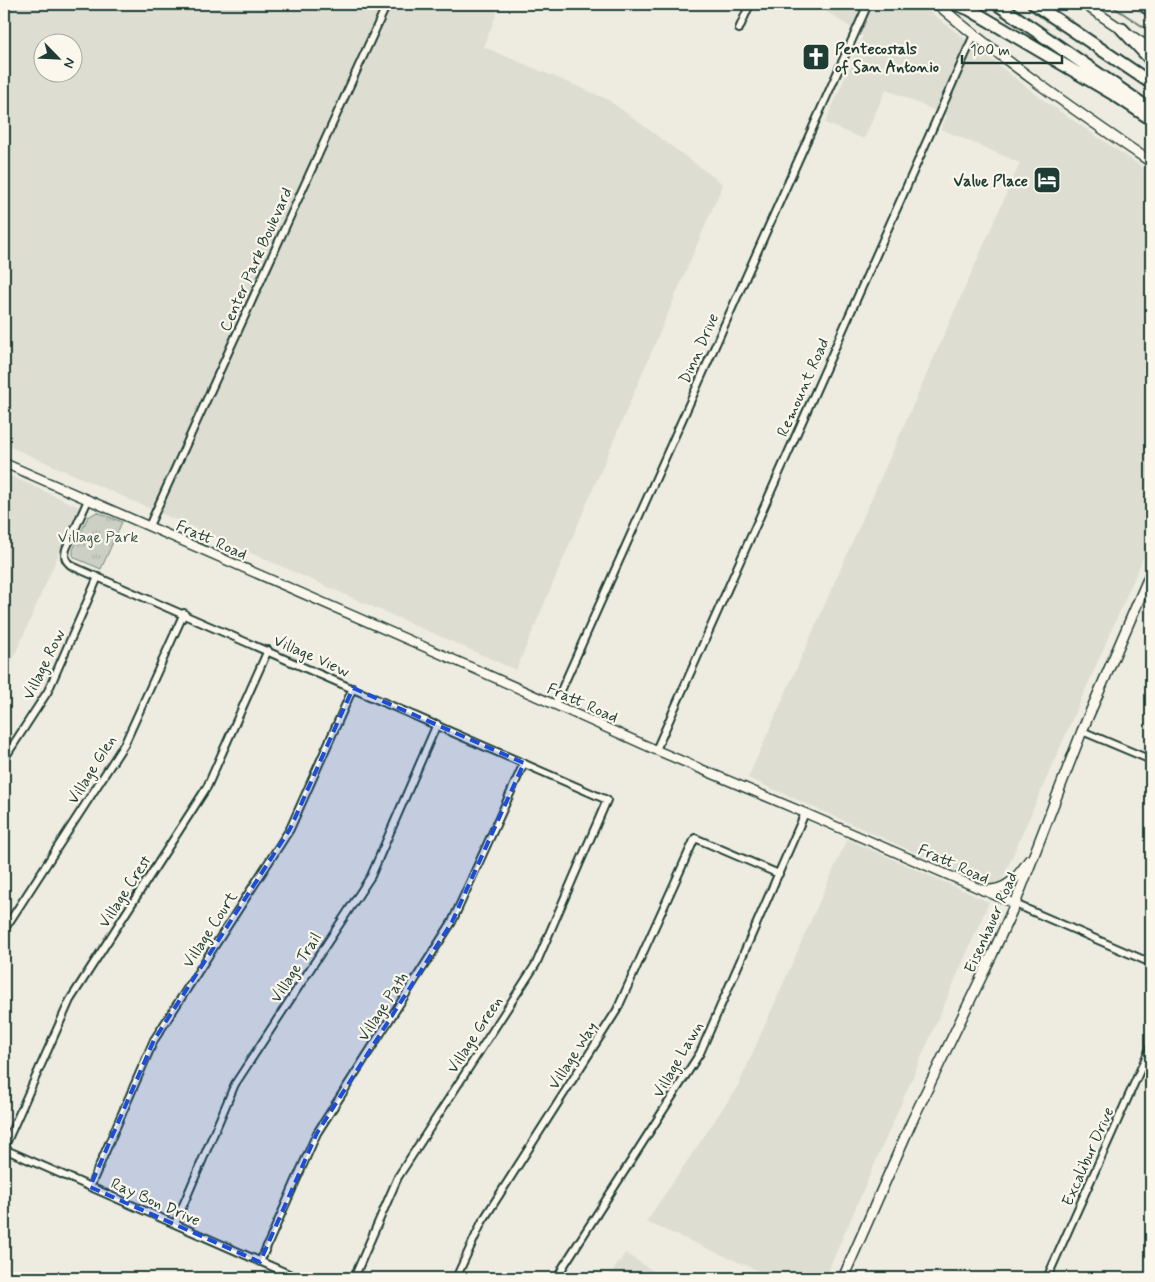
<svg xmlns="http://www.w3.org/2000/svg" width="1155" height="1282" font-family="Mynerve,sans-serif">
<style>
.built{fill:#ddddd2;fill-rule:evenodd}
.park{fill:url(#park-tufts);stroke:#75867c}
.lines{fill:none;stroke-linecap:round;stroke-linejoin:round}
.stream{stroke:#6c7d74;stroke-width:2}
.minor-casing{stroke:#1f3d34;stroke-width:10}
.tertiary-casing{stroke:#1f3d34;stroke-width:11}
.secondary-casing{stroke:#1f3d34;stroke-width:12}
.motorway-casing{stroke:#1f3d34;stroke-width:15}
.minor{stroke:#fbf7ec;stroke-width:6}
.tertiary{stroke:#fbf7ec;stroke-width:8}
.secondary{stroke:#fbf7ec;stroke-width:9}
.motorway{stroke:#fbf7ec;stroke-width:11}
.rail{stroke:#1f3d34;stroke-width:2;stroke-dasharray:8 4;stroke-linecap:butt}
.marked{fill:#1d4ed8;fill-opacity:0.2;stroke:#1d4ed8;stroke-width:4;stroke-dasharray:10 6;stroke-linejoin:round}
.labels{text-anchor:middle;stroke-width:4.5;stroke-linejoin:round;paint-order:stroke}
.poi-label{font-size:16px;font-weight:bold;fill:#1f3d34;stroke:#fbf7ec;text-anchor:start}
.street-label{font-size:16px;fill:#1f3d34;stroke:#fbf7ec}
.park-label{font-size:16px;fill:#415a51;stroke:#fbf7ec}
</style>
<defs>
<pattern id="park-tufts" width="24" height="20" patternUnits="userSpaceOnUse" patternTransform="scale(1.25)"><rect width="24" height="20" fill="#cbcfc4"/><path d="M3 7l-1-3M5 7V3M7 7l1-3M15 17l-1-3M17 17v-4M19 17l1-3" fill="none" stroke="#aeb3a9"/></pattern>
</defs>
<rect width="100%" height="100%" fill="#eeece1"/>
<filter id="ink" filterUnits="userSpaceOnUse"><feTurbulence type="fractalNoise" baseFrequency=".02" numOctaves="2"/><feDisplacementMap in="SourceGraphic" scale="10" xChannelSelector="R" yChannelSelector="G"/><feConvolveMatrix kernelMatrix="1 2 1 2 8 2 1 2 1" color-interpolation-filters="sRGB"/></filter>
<g filter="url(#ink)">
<!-- built -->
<path class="built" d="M4 4H500L484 47 607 99 723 184 516 670 4 444ZM42 42H72V72H42Z
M816 4H920L1046 102 1151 173V540L1002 880 994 884H986L748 778 1020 163 941 129 947 116 886 89 864 139 825 123 863 36Z
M4 473 79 507 4 680Z
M847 839 989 902 825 1278H775L646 1222 738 1086Z
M625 1253 664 1278H608Z"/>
<!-- park -->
<path class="park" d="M97 512 122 522 101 569 75 558 73 555V550L88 517Z"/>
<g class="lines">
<!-- stream -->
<path class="stream" d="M1109 4 1151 32"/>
<defs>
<path id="minor" d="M739 29 750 4
M88 500 66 549C64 557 65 561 72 566L607 800 536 964 398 1177 354 1278
M149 526 387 4
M555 704 868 4
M1082 731 1151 760
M656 750 974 35
M4 759 48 691 98 577
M1015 904 1151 963
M4 930 125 743 184 613
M4 1148 70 1000 207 787 268 650
M4 1149 298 1278
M90 1187 154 1040 290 829 353 688
M175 1224 235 1084 371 876 437 724
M260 1262 317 1133 452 922 524 763
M456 1278 482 1222 617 1010 695 838 779 874
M558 1278 563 1267 700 1053 805 813
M1047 1278 1151 1046"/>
<path id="tertiary" d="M4 463 475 669 656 750 805 813 1015 904"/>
<path id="secondary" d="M937 4C1005 62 1077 112 1151 162
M1084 4 1151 49
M983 890C1006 892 1017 878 1029 860
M843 1278 912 1121 992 955 1015 904 1082 731 1151 572"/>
<path id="motorway" d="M956 4 969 9 1115 95 1151 119
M997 4 1151 110
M1034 4 1151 83
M1122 29 1151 60"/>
</defs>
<!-- minor casing -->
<use href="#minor" class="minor-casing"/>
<!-- tertiary casing -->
<use href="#tertiary" class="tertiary-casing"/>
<!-- secondary casing -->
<use href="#secondary" class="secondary-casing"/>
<!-- motorway casing -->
<use href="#motorway" class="motorway-casing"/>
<!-- minor -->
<use href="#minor" class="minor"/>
<!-- tertiary -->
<use href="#tertiary" class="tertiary"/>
<!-- secondary -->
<use href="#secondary" class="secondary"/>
<!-- motorway -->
<use href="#motorway" class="motorway"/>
<!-- rail -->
<path class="rail" d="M1130 4 1151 18"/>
</g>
</g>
<!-- marked area -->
<path class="marked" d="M353 688 524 763 452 922 317 1133 260 1262 90 1187 154 1040 290 829Z"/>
<!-- icons -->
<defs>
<symbol id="church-square" viewBox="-11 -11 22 22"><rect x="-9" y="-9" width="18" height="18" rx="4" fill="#1f3d34" stroke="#fbf7ec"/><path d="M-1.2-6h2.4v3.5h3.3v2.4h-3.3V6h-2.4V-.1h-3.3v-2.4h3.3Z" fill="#fff"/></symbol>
<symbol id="hotel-square" viewBox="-11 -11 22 22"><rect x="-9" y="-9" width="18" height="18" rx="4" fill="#1f3d34" stroke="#fbf7ec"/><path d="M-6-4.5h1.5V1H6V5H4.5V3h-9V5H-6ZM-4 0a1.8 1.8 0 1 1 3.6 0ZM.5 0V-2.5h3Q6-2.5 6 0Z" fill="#fff"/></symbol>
</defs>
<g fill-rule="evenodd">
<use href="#church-square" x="800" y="41" width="32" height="32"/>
<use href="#hotel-square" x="1031" y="164" width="32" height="32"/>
</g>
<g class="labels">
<!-- poi labels -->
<g class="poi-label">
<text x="835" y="54">Pentecostals<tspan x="835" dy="18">of San Antonio</tspan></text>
<text x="1028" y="186" text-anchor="end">Value Place</text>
</g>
<!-- street labels -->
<g class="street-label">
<text transform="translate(255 259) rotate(-66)" y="6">Center Park Boulevard</text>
<text transform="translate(698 348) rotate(-66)" y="6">Dinn Drive</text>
<text transform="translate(802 387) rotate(-66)" y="6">Remount Road</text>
<text transform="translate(212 539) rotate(24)" y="6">Fratt Road</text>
<text transform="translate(312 655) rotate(24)" y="6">Village View</text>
<text transform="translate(43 664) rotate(-64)" y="6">Village Row</text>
<text transform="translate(583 702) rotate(24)" y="6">Fratt Road</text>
<text transform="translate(91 769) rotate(-58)" y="6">Village Glen</text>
<text transform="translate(954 863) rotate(24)" y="6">Fratt Road</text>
<text transform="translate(124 891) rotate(-57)" y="6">Village Crest</text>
<text transform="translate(990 922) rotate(-66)" y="6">Eisenhauer Road</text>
<text transform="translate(209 929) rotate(-57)" y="6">Village Court</text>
<text transform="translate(295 967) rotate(-57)" y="6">Village Trail</text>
<text transform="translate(382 1006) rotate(-57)" y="6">Village Path</text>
<text transform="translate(474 1034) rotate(-57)" y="6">Village Green</text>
<text transform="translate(572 1055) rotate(-57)" y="6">Village Way</text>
<text transform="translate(677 1059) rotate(-60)" y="6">Village Lawn</text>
<text transform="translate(1087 1156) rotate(-66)" y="6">Excalibur Drive</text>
<text transform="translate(156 1201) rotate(24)" y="6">Ray Bon Drive</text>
</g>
<!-- park labels -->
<g class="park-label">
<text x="98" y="542">Village Park</text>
</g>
</g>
<!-- margin -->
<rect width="1155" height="1282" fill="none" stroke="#fbf7ec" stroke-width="20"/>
<rect x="10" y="10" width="1135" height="1262" fill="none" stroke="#1f3d34" stroke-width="2" filter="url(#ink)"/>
<!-- north arrow -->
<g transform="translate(58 58) rotate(114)"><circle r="24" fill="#fbf7ec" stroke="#a3ada2"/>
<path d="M0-4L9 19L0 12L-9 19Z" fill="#1f3d34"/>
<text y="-8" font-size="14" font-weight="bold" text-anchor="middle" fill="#1f3d34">N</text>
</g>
<!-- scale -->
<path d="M962 55v8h100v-8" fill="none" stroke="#1f3d34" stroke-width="2.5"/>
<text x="970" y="55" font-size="15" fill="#1f3d34" stroke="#fbf7ec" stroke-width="4" paint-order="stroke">100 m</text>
</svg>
